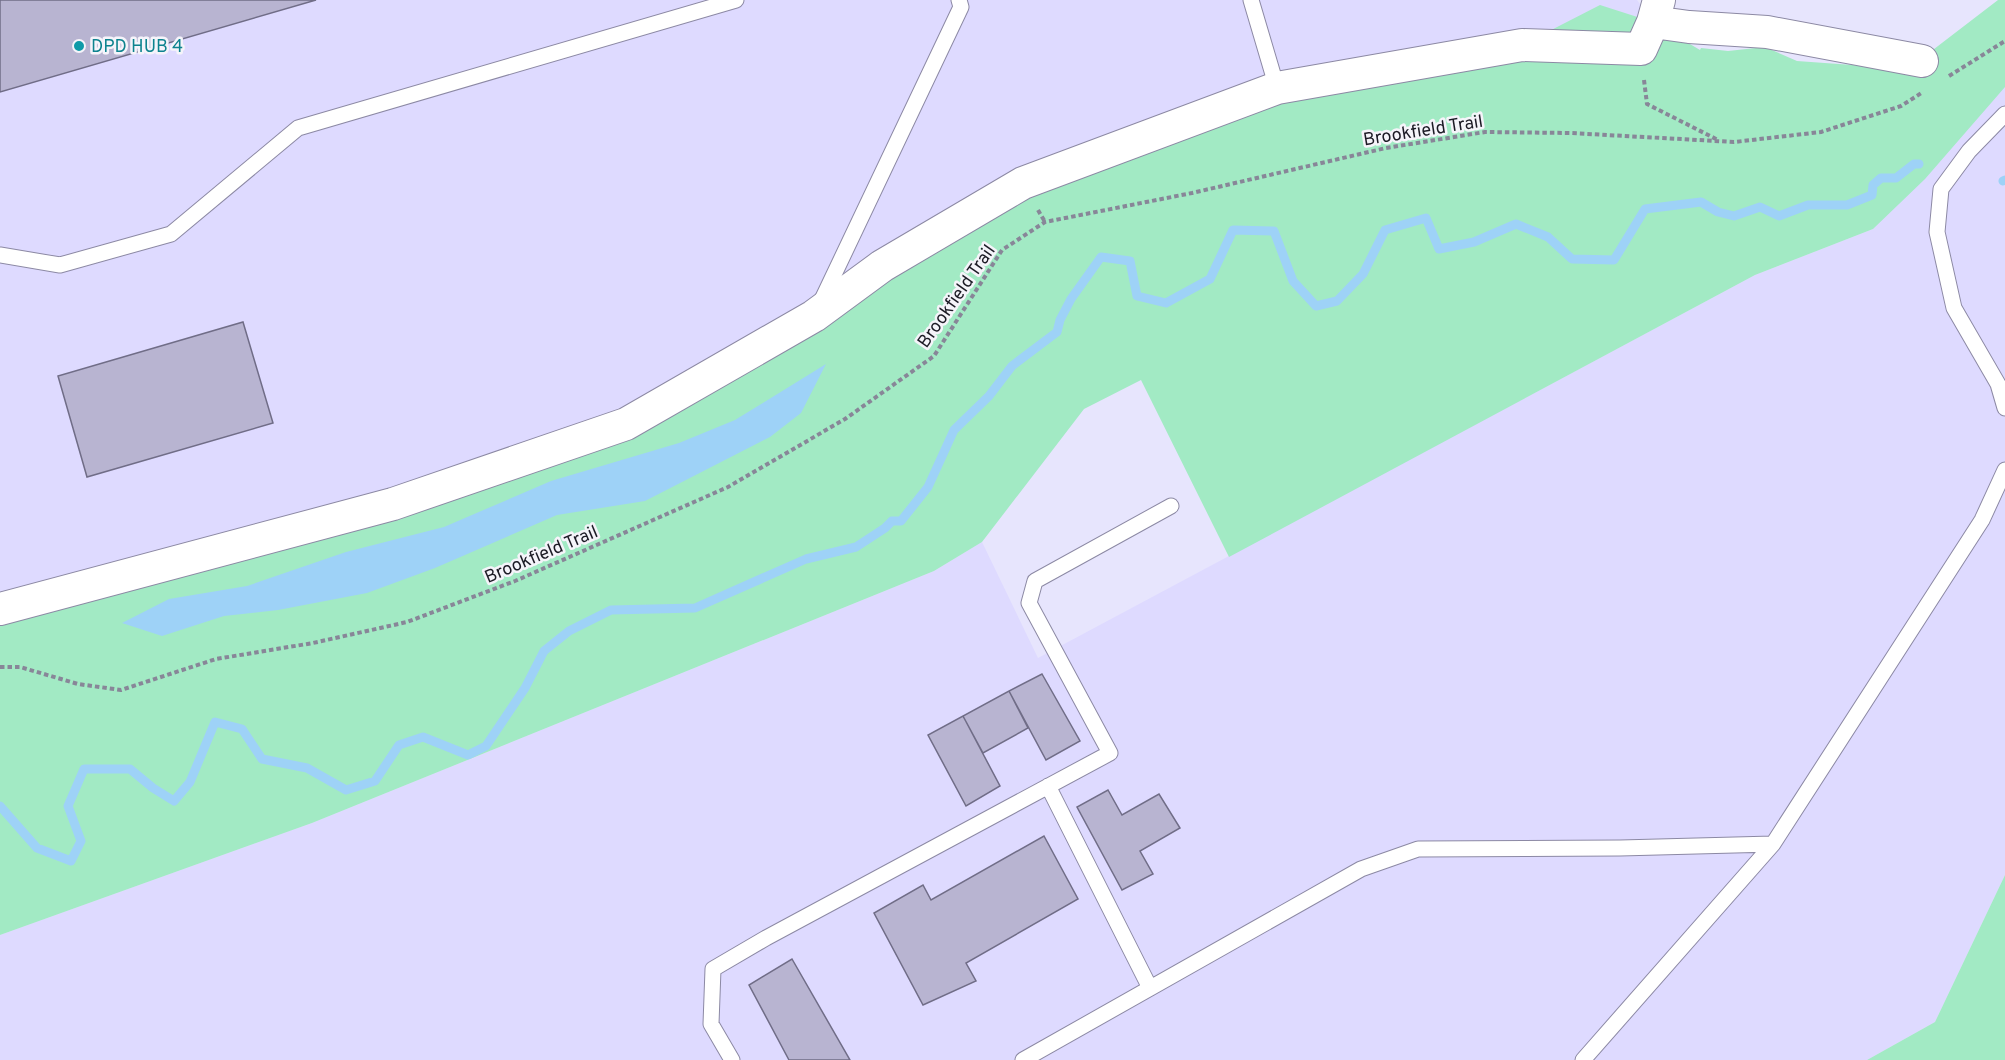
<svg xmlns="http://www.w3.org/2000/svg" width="2005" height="1060" font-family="Overpass,sans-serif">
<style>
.built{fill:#dedaff}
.green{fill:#a2eac4}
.water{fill:#9ed2f7}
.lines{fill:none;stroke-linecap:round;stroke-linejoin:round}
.stream{stroke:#9ed2f7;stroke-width:9}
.building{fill:#b8b4d1;stroke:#706d87;stroke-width:1.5}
.lane-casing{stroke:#8c89a4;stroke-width:17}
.street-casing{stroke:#8c89a4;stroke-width:34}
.path{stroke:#888698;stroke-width:4;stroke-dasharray:4.5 3;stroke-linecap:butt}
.lane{stroke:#fff;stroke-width:15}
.street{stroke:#fff;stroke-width:32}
.culture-dot{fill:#0f9aa8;stroke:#f5f4fa;stroke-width:2}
.labels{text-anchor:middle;stroke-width:5;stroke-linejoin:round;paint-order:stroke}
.culture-label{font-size:18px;fill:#0d838f;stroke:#f5f4fa;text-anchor:start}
.street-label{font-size:18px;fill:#1c1b25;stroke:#f5f4fa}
</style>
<rect width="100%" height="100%" fill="#e7e5fd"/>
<!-- built -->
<path class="built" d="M0 0H1637L1653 22 626 424 0 609Z
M2005 85V875L1935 1022 1867 1060H0V935L312 823 934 571 982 542 1038 658 1755 275 1873 229Z"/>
<!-- green -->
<path class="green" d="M1998 0H2005V87L1925 179 1873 229 1755 275 1229 557 1141 380 1084 409 982 542 934 571 312 823 0 935V609L626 424 1023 183 1277 88 1522 45 1600 5 1653 22 1700 50 1701 48 1728 51 1765 47 1797 61 1908 69Z
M2005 875V1060H1867L1935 1022Z"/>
<!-- water -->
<path class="water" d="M826 364 801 413 770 437 645 501 557 515 435 568 367 593 278 610 224 616 162 636 122 623 169 599 247 586 346 552 444 527 551 481 679 443 735 420Z"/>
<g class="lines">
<!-- stream -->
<path class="stream" d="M2003 181 2005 180
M0 806 37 848 71 861 81 841 68 806 84 769H130L153 788 174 801 190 782 215 722 242 729 262 759 307 768 346 790 375 781 399 745 423 737 468 755 486 746 525 688 544 651 569 631 611 610 695 608 806 559 856 547 885 528 892 521H901L928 487 954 430 989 396 1012 366 1057 332 1060 320 1071 299 1101 257 1130 261 1137 296 1166 303 1210 279 1233 230 1274 231 1293 281 1316 306 1337 301 1363 274 1385 230 1426 218 1439 249 1474 242 1516 224 1548 237 1572 259 1614 260 1645 209 1701 202 1718 212 1734 216 1760 207 1779 216 1808 205H1847L1872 195 1873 185 1881 178H1896L1914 164H1919"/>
</g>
<!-- building -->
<path class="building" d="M0 0H316L0 92Z
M243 322 273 423 87 477 58 376Z
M1042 674 1080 741 1046 760 1009 691Z
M1009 691 1028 728 983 753 963 716Z
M963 716 1000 786 966 806 928 735Z
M1108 790 1122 815 1159 794 1180 828 1140 851 1153 874 1122 890 1077 807Z
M1044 836 1078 899 966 963 976 981 923 1005 874 913 923 885 931 900Z
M792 959 850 1060H789L749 985Z"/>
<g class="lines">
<defs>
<path id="lane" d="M1251 0 1277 88
M2005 114 1969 151 1941 189 1937 232 1954 308 1998 384 2005 408
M0 255 60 265 171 234 298 128 736 0
M820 304 961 7 959 0
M1048 786 1150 988
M732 1060 711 1024 713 969 766 938 1110 753 1029 603 1035 581 1171 506
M1023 1060 1361 869 1418 849 1620 848 1773 844 1982 520 2005 470
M1583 1060 1773 844"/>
<path id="street" d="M1653 22 1689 27 1767 32 1922 61
M0 609 393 504 626 424 814 316 882 266 1023 183 1277 88 1522 45 1641 49 1653 22 1659 0"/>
</defs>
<!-- lane casing -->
<use href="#lane" class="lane-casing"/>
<!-- street casing -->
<use href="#street" class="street-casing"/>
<!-- path -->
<path class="path" d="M1949 76 2005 41
M1644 80 1647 104 1718 140
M1038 210 1045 222
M0 667H20L78 684 121 690 216 659 313 643 407 622 515 581 728 487 845 419 934 356 1002 250 1045 222 1192 193 1386 148 1485 132 1571 133 1734 142 1821 132 1901 106 1923 92"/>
<!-- lane -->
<use href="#lane" class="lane"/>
<!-- street -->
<use href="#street" class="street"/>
</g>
<!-- markers -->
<circle class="culture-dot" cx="79" cy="46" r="6"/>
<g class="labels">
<!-- culture labels -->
<g class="culture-label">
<text x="91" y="52">DPD HUB 4</text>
</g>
<!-- street labels -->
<g class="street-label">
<text transform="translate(1423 130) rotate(-9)" y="6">Brookfield Trail</text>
<text transform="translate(956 296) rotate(-55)" y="6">Brookfield Trail</text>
<text transform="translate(541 554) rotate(-23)" y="6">Brookfield Trail</text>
</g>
</g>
</svg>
